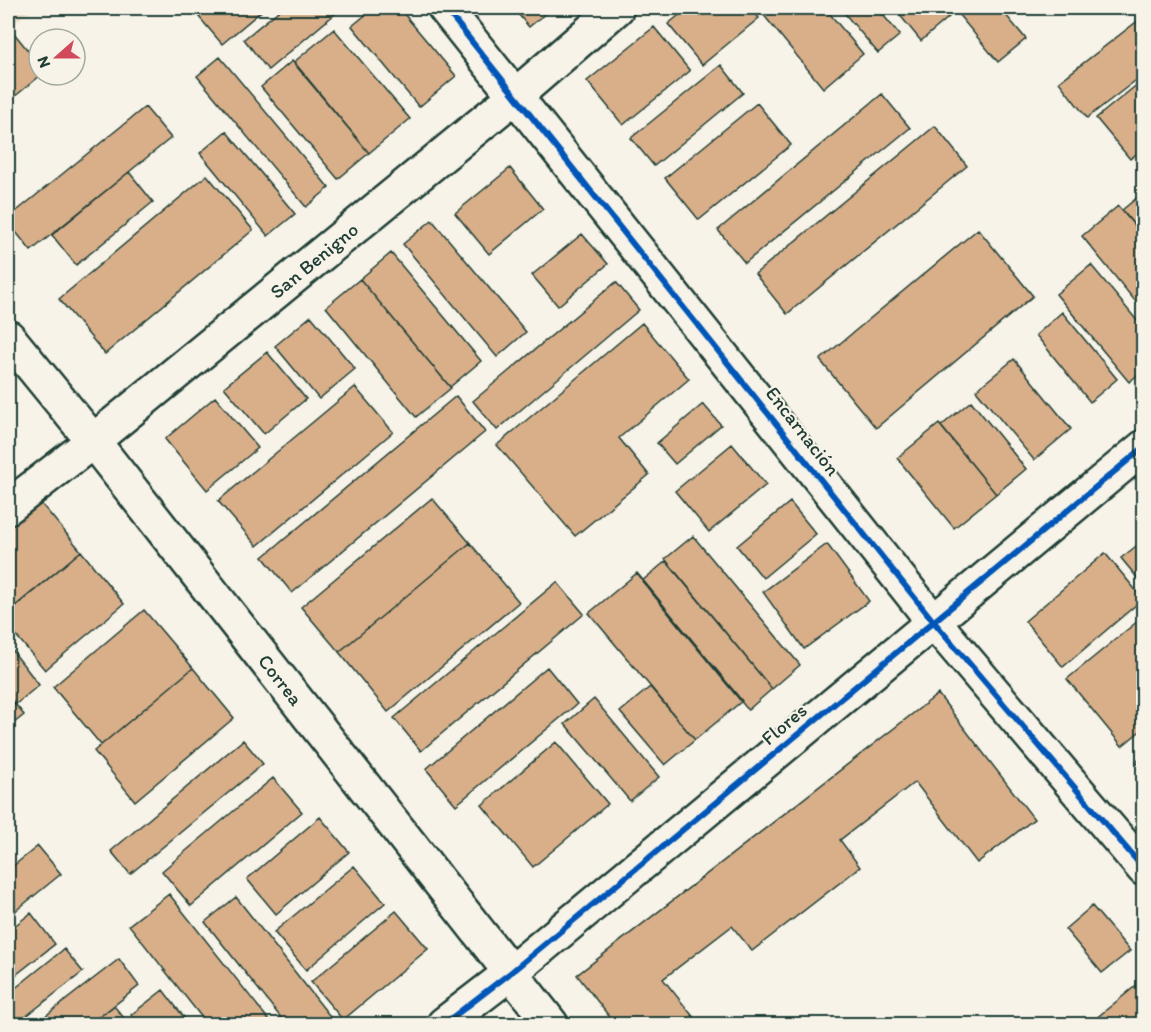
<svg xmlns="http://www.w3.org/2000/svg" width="1151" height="1032" font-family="Itim,sans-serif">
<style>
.built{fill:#eedfcc}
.building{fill:#d9af8a;stroke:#1f3d34;stroke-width:1.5}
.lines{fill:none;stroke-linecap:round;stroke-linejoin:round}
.minor-casing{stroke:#1f3d34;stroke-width:38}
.minor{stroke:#f7f3e8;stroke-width:33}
.cycleway-casing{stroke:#f7f3e8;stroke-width:10}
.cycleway{stroke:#0057b8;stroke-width:6}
.labels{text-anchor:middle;stroke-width:4.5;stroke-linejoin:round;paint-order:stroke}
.street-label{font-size:20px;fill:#1f3d34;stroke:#f7f3e8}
</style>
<rect width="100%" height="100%" fill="#f7f3e8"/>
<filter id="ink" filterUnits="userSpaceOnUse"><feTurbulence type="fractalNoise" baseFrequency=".0167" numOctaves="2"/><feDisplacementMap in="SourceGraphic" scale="12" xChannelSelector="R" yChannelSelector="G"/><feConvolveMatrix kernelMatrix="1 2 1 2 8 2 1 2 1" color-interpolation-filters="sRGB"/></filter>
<g filter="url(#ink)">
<!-- built -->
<path class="built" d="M8 8H33L8 28Z"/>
<!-- building -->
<path class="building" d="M198 8H265L222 44 194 11Z
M282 8H342L268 70 244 39Z
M374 8H399L456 76 419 107 352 26Z
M513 8H552L529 27Z
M688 8H750L759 18 702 65 668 24Z
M758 8H825L863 54 823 88Z
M840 8H877L900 35 878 53Z
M894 8H941L949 17 921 41Z
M953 8H1000L1026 39 998 62Z
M1144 16V74L1087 118 1059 82Z
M9 27 39 64V75H41L8 102Z
M654 27 690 71 623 125 587 81Z
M334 29 410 119 369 153 294 62Z
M220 57 329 188 306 207 197 76Z
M292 61 369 153 338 179 261 87Z
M721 65 743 93 654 166 631 138Z
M1144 79V148L1130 159 1096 118Z
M882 94 910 128 745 263 718 230Z
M757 103 791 145 699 220 665 178Z
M145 107 171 138 31 251 8 222V218Z
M935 126 967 166 787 314 755 274Z
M226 131 295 214 268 236 200 153Z
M510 168 543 209 489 254 455 213Z
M129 172 153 202 76 265 52 235Z
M207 175 253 230 105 354 59 299Z
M1144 192V237L1122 210Z
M1118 206 1144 237V312L1082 236Z
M432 220 526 332 497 357 403 244Z
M978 229 1033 296 876 428 820 360Z
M582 234 608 264 558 306 532 275Z
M391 253 481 361 450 387 360 279Z
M1091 265 1144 329V370L1129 382 1056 294Z
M360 279 451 388 416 417 326 307Z
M616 282 639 310 497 430 473 401Z
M1062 312 1117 379 1090 402 1036 335Z
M311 316 355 369 319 399 275 346Z
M642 323 689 379 619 438 649 475 575 536 497 445Z
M267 352 306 399 264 434 224 387Z
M1014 359 1071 429 1034 460 976 390Z
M355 387 393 432 257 546 218 501Z
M456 396 485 432 292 593 263 557Z
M215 397 258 448 207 490 165 439Z
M971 401 1026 469 996 494 941 426Z
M703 404 721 425 675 464 657 443Z
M939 424 996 494 954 528 897 458Z
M732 444 766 485 709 532 675 491Z
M432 498 470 543 339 652 301 607Z
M39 501 81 551 8 612V528Z
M790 502 816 534 763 578 737 546Z
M693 536 800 665 772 689 665 559Z
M1144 540V586L1121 558Z
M470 543 519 602 388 712 339 652Z
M827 544 869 601 804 649 763 592Z
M81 551 124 604 45 670 8 626V613Z
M1105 553 1143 599 1063 667 1025 621Z
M666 561 772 689 748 710 642 581Z
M637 573 742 701 695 740 589 613Z
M557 582 584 614 421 751 394 718Z
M144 610 193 668 101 745 53 687Z
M1144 616V728L1122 746 1067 679Z
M8 645 39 685 15 705 8 695Z
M547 667 577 704 456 805 426 769Z
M193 668 234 718 135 801 94 751Z
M650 687 695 740 665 765 620 712Z
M938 694 1034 819 977 863 915 782 840 840 860 867 752 951 732 926 663 979 699 1024H615L577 975Z
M8 695 24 715 8 728Z
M594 699 659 777 630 801 565 724Z
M243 740 263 764 130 874 111 851Z
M556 742 608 804 533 867 482 805Z
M1144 755V771L1136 762Z
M273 778 302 812 191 906 162 871Z
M320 817 349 852 276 914 247 879Z
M38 846 61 874 8 917V870Z
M354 866 385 903 306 970 274 932Z
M169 894 272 1024H207L129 925Z
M236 897 336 1024H286L205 922Z
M1092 906 1130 951 1102 973 1065 929Z
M396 911 428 949 343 1020 311 982Z
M31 913 55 944 8 981V931Z
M64 949 83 972 16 1024H8V994Z
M119 959 139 986 90 1024H35Z
M1144 979V1024H1089Z
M163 990 189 1024H138L131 1015Z
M114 1006 129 1024H90Z"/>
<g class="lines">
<defs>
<g id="minor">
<path d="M445 8 934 622 1144 869"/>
<path id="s1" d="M8 337 93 441 551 1024"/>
<path id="s2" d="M8 507 93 441 515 96 617 8"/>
<path d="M444 1024 509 974 1144 447"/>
</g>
</defs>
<!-- minor casing -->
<use href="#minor" class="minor-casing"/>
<!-- minor -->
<use href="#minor" class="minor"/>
<defs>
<path id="cycleway" d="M445 8 934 622 1144 869
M444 1024 509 974 1144 447"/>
</defs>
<!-- cycleway casing -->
<use href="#cycleway" class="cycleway-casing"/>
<!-- cycleway -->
<use href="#cycleway" class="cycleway"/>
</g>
</g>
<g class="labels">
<!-- street labels -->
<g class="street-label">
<text dy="7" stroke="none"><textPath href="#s2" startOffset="393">San Benigno</textPath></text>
<text transform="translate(803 431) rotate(52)" y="7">Encarnación</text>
<text dy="7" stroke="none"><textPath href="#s1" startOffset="438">Correa</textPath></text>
<text transform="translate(784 724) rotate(-40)" y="7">Flores</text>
</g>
</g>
<!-- margin -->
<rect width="1151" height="1032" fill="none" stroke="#f7f3e8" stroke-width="30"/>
<rect x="15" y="15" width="1121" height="1002" fill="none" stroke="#1f3d34" stroke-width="2" filter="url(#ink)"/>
<!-- north arrow -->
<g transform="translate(57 57) rotate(249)"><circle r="28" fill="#f7f3e8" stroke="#a1aaa0" stroke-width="1.5"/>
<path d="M0-4.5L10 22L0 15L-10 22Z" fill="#d1495b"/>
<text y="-9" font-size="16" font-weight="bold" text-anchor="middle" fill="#1f3d34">N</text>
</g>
</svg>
